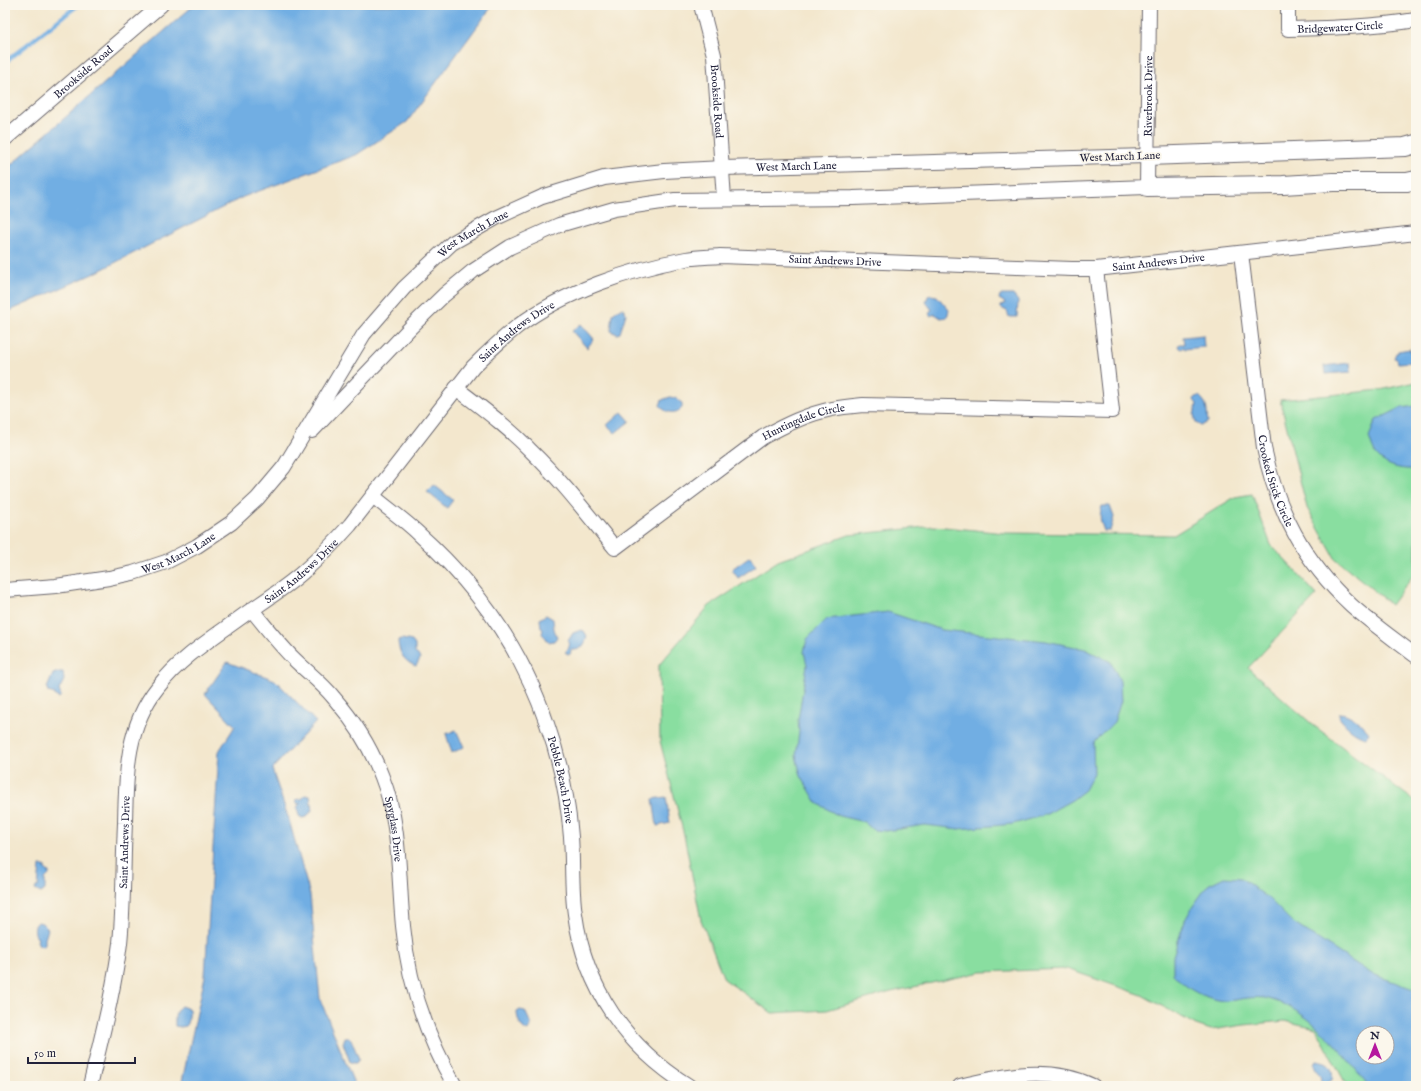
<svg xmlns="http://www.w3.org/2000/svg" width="1421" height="1091" font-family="'IM FELL English',serif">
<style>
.green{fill:#89dea0;stroke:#56806e;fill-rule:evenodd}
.water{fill:#71aee3;stroke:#4a688f;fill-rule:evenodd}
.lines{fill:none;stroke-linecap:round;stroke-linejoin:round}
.stream{stroke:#71aee3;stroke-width:4.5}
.minor-casing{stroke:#6b676e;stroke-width:16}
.major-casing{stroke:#6b676e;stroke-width:20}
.minor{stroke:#fff;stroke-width:14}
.major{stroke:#fff;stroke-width:18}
.labels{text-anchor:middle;stroke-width:3.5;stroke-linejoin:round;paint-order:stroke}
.street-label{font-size:11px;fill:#22223b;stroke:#fbf7ec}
</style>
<rect width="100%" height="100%" fill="#fbf7ec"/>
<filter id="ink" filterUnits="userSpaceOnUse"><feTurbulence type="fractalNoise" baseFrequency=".025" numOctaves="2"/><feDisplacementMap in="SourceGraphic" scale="8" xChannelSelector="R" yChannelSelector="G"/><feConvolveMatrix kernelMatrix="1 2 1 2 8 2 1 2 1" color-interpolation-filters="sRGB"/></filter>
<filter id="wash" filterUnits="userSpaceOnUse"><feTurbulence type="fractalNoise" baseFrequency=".012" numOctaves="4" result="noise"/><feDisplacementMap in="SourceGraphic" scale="16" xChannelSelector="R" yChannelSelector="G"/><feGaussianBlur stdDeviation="0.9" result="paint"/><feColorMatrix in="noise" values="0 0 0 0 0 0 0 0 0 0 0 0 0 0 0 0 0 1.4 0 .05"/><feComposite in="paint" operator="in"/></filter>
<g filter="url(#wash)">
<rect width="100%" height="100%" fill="#f3e7cd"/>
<!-- green -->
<path class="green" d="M1416 382V571L1391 605 1335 558 1307 508 1280 400 1380 390Z
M1252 494 1271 545 1317 595 1248 668 1313 725 1416 802V1086H1347L1316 1028 1285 1021 1244 1025 1211 1030 1196 1025 1142 995 1067 969 981 972 891 992 827 1010 772 1013 724 979 701 920 684 835 660 741 659 665 709 606 778 561 849 535 934 526 1005 533 1174 535 1235 497ZM1363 1033H1387V1057H1363Z"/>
<!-- water -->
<path class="water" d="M194 5H493L407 122 356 155 243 197 95 273 5 313V170Z
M931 295 937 296 949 310 947 317 941 318 935 314 930 316 929 312 932 310 926 302 928 296Z
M1000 295H1013L1018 301 1017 317H1009L1007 311 1001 308V306L1005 304 1004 302 999 299Z
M623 308 626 314 620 333 617 334 611 331 613 314 619 309Z
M581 324 594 339 587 348 572 331Z
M1203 335 1204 347 1185 349 1184 347 1181 349 1178 347 1179 344H1184L1183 337Z
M1410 349V351L1416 354V358L1413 362 1398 363 1397 359 1394 358 1396 353H1398V351Z
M1350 363 1351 372 1325 374 1324 366Z
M1199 396C1209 404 1206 411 1208 422L1201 426 1196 423 1194 415 1197 404 1194 400 1195 397Z
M670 397 675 398 682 403V408C676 415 664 413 660 405L662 400Z
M1416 406V469C1402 470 1387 467 1377 456 1373 451 1371 443 1369 437L1376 420 1401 408Z
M622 412 630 421 615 433 607 425Z
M434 485 453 500 447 508 427 492Z
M1102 506H1110L1114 517 1110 531H1104C1100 520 1099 517 1102 506Z
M750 556 756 566 738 578 732 569Z
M888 612 942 630 1046 641 1085 649 1111 662 1120 681 1121 701 1114 722 1093 743 1094 773 1085 790 1072 800 1045 815 1013 824 959 829 925 825 886 831 873 830 864 822 839 816 817 803 801 776 796 756 799 732 798 720 807 665 804 652 807 639 827 619Z
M546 615 553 619 554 629 557 637 554 641 548 642 546 638 542 634 543 629 541 628 540 619Z
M581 630 584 631 587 636C585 645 581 651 571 650L570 651 571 653 569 655 565 652 569 648 568 641 573 633Z
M402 639 412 641 415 645V653L418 655 420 659 416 666C405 663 398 652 398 640Z
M227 662 275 680 316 722 272 769 289 820 310 895 320 999 355 1086H181L205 976 219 751 235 726 205 694Z
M59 672H63L64 680 59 690 61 696 59 698 55 696V694L48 692 47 688 53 674Z
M1340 713C1350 713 1363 725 1369 733L1366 737C1357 736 1344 725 1339 717Z
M456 730 464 747 452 753 446 734Z
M305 795 310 796 312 810 307 817 302 818 299 816 297 808 300 803 297 804 296 800 299 799H302Z
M666 797 670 823 657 826 653 799Z
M40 866H45V869L49 872V875L45 879V890L41 893 35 890 36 887H38Z
M1224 877 1241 878 1268 898 1293 923 1372 974 1416 990V1086H1369C1341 1052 1313 1011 1269 999 1254 995 1240 1000 1226 1001 1222 1001 1218 1000 1214 999 1195 994 1187 988 1173 974V956L1185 920 1193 906 1208 885ZM1363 1033H1387V1057H1363Z
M38 922 42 923 48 929 45 939V945L43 946 39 945 37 941 38 938H37C34 933 33 926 38 922Z
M181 1006 189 1009V1017L186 1026 181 1027 175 1026C175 1018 174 1011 181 1006Z
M520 1010 525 1011 531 1024 528 1031C521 1029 517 1019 517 1012Z
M345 1037H349L351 1039 359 1059 356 1063H352L350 1062 343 1043Z
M1316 1061C1320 1062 1324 1062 1327 1064 1332 1067 1333 1074 1332 1080L1325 1084 1321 1082C1321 1073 1316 1072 1314 1064Z"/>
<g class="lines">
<!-- stream -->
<path class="stream" d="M5 62 78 5"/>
</g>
</g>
<g filter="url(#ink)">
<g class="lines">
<defs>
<g id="minor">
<path id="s1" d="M701 5 714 55 724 199"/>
<path id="s2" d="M1288 5V29C1331 28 1373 27 1416 20"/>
<path id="s3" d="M5 139 161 5"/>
<path id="s4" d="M1241 253 1264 448C1277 511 1304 561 1351 605 1371 623 1394 639 1416 656"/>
<path id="s5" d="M456 388C482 408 508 427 531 451 562 481 588 515 615 548L763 437C785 425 807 414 832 409 842 407 853 406 863 405L1112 411 1096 269"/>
<path id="s6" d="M312 431 411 327 444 295 473 271 510 247 559 225 614 209 675 200 853 198 1147 187 1149 5"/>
<path id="s7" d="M373 496C388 509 405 520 419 534 477 586 522 650 547 724 560 760 568 799 571 837 573 862 571 888 575 914 585 988 626 1047 689 1086"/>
<path id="s8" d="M5 590 56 586 109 578 133 573 166 562 197 546 231 523 257 499 284 467 364 334 404 288 452 243 496 218 542 197 604 178 664 171 723 168 1147 156"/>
<path id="s9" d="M252 610C265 626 278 643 293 658 306 671 322 683 334 698 354 721 371 748 382 777 401 825 398 876 403 926 408 983 427 1037 455 1086"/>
<path id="s10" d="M90 1086C101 1039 114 991 120 943 124 903 123 863 125 823 126 775 126 727 158 687 181 657 214 637 244 615 264 601 285 588 303 572 320 557 335 542 350 525L473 367C487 353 502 339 518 326 563 292 631 269 686 259 697 257 709 257 720 256L1072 269H1096L1416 233"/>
<path d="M960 1086C1005 1075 1049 1065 1093 1086"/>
</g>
<path id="major" d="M1147 156 1405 147 1416 144
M1147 187 1283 185 1333 182H1407L1416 180"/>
</defs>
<!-- minor casing -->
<use href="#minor" class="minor-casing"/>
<!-- major casing -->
<use href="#major" class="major-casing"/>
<!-- minor -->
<use href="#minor" class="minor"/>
<!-- major -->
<use href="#major" class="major"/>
</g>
</g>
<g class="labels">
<!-- street labels -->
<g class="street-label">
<text dy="4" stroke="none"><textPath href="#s2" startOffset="76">Bridgewater Circle</textPath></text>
<text dy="4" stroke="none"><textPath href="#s3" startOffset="103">Brookside Road</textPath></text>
<text dy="4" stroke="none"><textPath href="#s6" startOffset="1007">Riverbrook Drive</textPath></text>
<text dy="4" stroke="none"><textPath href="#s1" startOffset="98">Brookside Road</textPath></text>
<text transform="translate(1120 156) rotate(-2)" y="4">West March Lane</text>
<text dy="4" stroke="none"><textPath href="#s8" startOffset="958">West March Lane</textPath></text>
<text dy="4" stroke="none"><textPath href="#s8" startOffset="622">West March Lane</textPath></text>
<text dy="4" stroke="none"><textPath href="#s10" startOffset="1254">Saint Andrews Drive</textPath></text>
<text dy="4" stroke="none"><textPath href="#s10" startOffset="1578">Saint Andrews Drive</textPath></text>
<text dy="4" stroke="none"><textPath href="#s10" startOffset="918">Saint Andrews Drive</textPath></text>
<text dy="4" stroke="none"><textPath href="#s5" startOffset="455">Huntingdale Circle</textPath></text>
<text dy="4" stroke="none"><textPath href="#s4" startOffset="231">Crooked Stick Circle</textPath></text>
<text dy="4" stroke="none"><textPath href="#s8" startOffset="179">West March Lane</textPath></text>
<text dy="4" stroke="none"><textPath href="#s10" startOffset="594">Saint Andrews Drive</textPath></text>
<text dy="4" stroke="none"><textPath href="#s7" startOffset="349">Pebble Beach Drive</textPath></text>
<text dy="4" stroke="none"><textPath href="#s9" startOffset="267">Spyglass Drive</textPath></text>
<text dy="4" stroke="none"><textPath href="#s10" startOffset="247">Saint Andrews Drive</textPath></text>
</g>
</g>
<!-- margin -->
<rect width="1421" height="1091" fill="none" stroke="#fbf7ec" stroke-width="20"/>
<!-- north arrow -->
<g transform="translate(1375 1045)"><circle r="19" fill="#fbf7ec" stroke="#a4a2a5"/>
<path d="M0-3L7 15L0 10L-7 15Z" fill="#b5179e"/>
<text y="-6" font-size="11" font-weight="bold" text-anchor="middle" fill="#22223b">N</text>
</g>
<!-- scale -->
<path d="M28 1057v6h107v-6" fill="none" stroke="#22223b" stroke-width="2"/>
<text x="34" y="1057" font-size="12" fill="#22223b" stroke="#fbf7ec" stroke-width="3" paint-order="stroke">50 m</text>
</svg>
